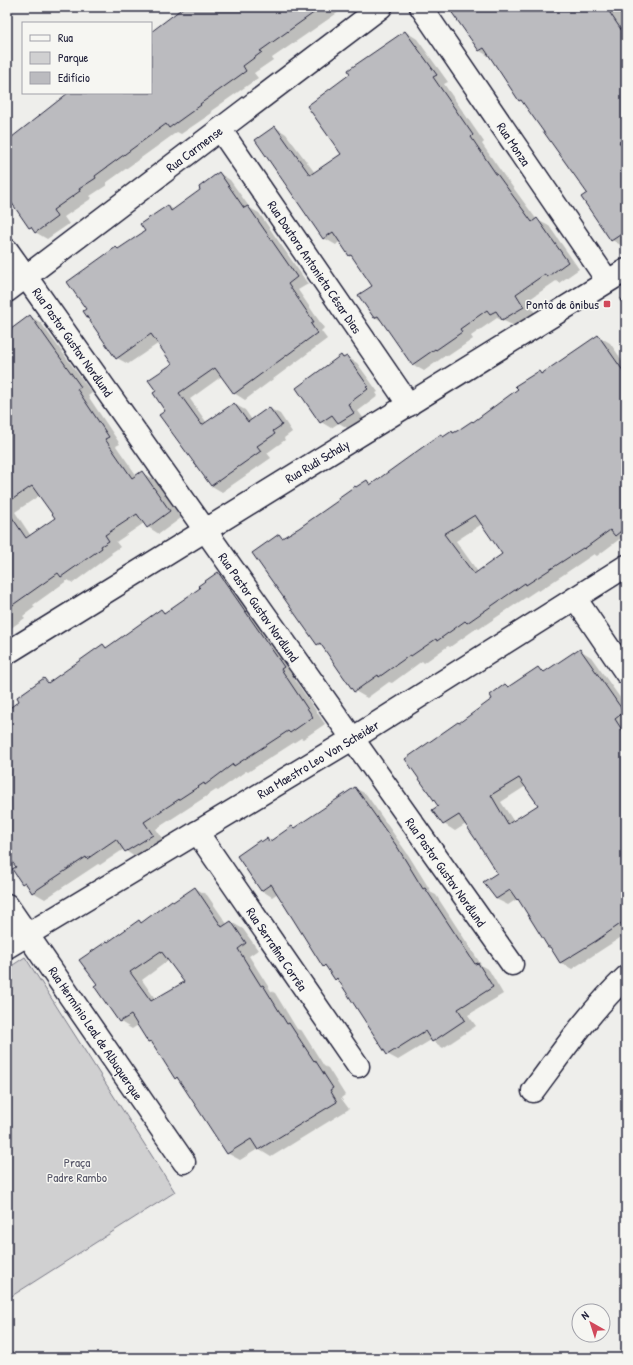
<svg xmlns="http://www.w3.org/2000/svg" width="633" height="1365" font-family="'Patrick Hand',sans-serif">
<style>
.green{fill:#d0d0d1;stroke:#797986}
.shadow{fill:#0003;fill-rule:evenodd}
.building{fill:#bbbbbf;stroke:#22223b;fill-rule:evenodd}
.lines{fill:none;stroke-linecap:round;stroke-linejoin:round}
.street-casing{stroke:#22223b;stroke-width:25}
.secondary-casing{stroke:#22223b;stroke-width:25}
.path{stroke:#22223b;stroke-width:2.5;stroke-dasharray:4 3;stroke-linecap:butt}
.street{stroke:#f6f6f2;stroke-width:22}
.secondary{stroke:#f6f6f2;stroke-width:22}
.poi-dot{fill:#d1495b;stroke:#f6f6f2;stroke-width:1.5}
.labels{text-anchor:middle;stroke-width:3;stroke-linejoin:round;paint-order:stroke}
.street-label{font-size:13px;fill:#22223b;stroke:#f6f6f2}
.poi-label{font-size:13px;fill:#22223b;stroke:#f6f6f2;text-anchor:end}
.park-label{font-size:13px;fill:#565668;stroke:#f6f6f2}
</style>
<rect width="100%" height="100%" fill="#eeeeeb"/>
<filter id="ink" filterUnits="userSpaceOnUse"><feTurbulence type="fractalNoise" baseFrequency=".025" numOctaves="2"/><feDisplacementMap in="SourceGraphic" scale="8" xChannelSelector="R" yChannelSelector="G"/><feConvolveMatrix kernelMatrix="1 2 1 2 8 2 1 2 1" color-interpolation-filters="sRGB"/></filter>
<g filter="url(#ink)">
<!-- green -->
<path class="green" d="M25 957 175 1192 7 1299V969Z"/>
<!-- shadow -->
<path class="shadow" d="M187 7H346L272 58 273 60 254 73 258 78 211 111 212 113 181 134 177 132 106 183 107 185 90 196 92 198 64 217 69 224 47 239 35 232 30 227 13 203 7 199V142L70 93H151V34Z
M449 7H626V246L624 247 612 240 582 197 588 193 524 102 520 100 490 57 480 51Z
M406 32 417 39 448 82 444 84 484 142 482 144 507 180 509 182 537 220 549 226 579 269 559 283 556 281 527 301 535 313 515 326 497 318 471 336 473 339 448 356 446 355 424 371 412 364 383 322 375 317 373 287 353 257 350 255 340 241 336 245 324 238 275 127 286 134 315 173 342 154Z
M219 173 230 180 250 208 259 213 308 284 298 290 324 328 321 331 327 339 245 400 234 393 222 376 190 399 207 423 234 404 245 410 252 420 269 408 280 414 292 432 284 438 285 440 267 453 271 458 222 492 212 486 161 416 167 411 173 364 159 343 128 364 117 358 88 310 116 248 120 250 147 231 168 206 174 210 202 190Z
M30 316 41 323 92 393 88 396 120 444 116 446 137 476 142 473 154 479 181 518 159 534 148 527 144 523 116 542 120 547 111 553 112 554 73 583 68 580 33 605 35 607 23 616 25 618 7 631V332ZM40 495 56 518 31 536 15 512Z
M598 336 610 343 626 366V541L621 538 597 556 594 554 539 591 537 590 479 629 477 628 450 647 448 646 424 663 422 661 392 683 389 682 367 698 355 691 325 648 318 644 279 536 284 538 299 529 367 481 373 484 441 435 444 437 473 423 519 389 539 372 543 374ZM482 524 503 554 478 572 456 541Z
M342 356 345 358 347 357 357 363 378 392 376 393 378 396 358 411 364 419 349 429 339 423 331 428 321 422Z
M218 573 231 580 296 674 293 677 325 724 303 739 301 738 248 772 246 771 218 791 216 790 156 829 165 842 138 859 126 851 124 849 100 865 98 864 45 899 33 892 29 887 23 883 17 867 7 853V711L21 701 44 680 50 683 103 645 108 648 162 610 166 613 201 588Z
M580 650 591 657 626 706V934L572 969 561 963 552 948 549 947 521 901 517 899 508 905 496 899 498 873 466 824 455 831 444 824 440 807 460 724 494 699 506 685 509 687 538 668 545 672ZM526 786 539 806 514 822 501 802Z
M355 788 366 794 409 856 432 893 436 895 482 966 489 970 503 994 468 1015 476 1026 443 1048 431 1040 398 1060 387 1054 341 982 335 979 329 969 324 966 278 893 272 897 261 890 262 843 267 840 270 842 295 828Z
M195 888 207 895 227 924 231 922 243 929 258 950 249 956 271 991 275 993 297 1029 302 1031 324 1066 328 1068 345 1095 341 1098 349 1109 271 1157 258 1149 240 1160 227 1153 181 1081 175 1078 154 1045 149 1042 138 1025 132 1029 119 1021 98 985 109 943 139 922 142 923ZM169 960 185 982 156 1000 142 980Z"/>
<!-- building -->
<path class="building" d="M184 7H322L260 51 262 52 243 66 246 71 200 104 201 105 169 128 166 124 95 176 96 178 79 189 80 191 53 210 57 217 35 233 31 227 29 228 7 196V141L68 93H151V32Z
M448 7H606L626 37V138L619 142 626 152V231L611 241 581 197 587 193 521 100 519 101 484 48 479 51Z
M405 31 437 75 433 77 473 135 471 137 496 174H497L532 222 537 218 568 262 547 277 545 274 516 294 524 307 502 320 496 311 490 314 487 310 460 329 462 332 436 350 435 349 412 365 378 316 374 318 358 295 372 286 351 255 349 256 333 232 323 239 255 140 275 126 310 175 341 154 307 106 350 74 348 70Z
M219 172 244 208 248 206 297 277 288 284 314 322 311 324 317 333 234 394 215 368 179 393 202 425 234 403 248 422 269 407 282 425 273 431 275 434 257 446 261 451 211 486 159 415 165 411 153 393 156 391 148 380 172 364 151 334 116 359 83 311 86 309 67 282 116 247 118 249 145 231 140 224 168 205 171 211 200 190 199 187Z
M30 315 81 387 77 389 109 437 105 439 132 478 142 471 170 511 147 528 137 514 105 535 109 541 101 546 102 548 61 577 58 573 7 609V510L26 538 55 518 32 486 7 503V332Z
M598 335 626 375V527L615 536 610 530 584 549 583 548 526 585 525 583 467 623 465 621 437 641 436 639 411 656 410 655 379 677 378 675 354 692 320 643 317 645 252 553 279 534 282 538 299 528 339 500 338 498 355 486 356 487 367 480 370 485 441 434 443 437 452 431 453 433 457 431 472 421 473 422 518 389 515 386 539 371 541 374ZM475 515 502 554 474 574 444 534Z
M341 355 343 358 347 356 368 386 366 387 368 389 348 404 354 413 338 423 332 415 320 423 296 388Z
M218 572 284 667 281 669 313 717 290 733 288 731 234 766 233 764 205 785 204 783 144 822 153 835 125 852 116 839 87 859 86 857 32 893 25 882 22 884 12 869 16 867 7 855V710L19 701 17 697 44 678 48 683 103 644 106 648 161 609 164 613 200 588 198 586Z
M580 649 624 712 615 719 626 736V920L596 941 560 963 550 947H548L518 899 517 900 510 890 496 899 483 882 497 873 476 840 459 815 443 825 432 810 438 806 405 759 458 722 459 723 492 699 490 695 505 684 508 687 538 667 541 671 542 670 544 672 574 652V653ZM519 778 538 805 508 824 491 795Z
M355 787 398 848 423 889 425 888 475 964 478 963 493 987 458 1009 465 1020 432 1042 425 1031 387 1055 337 978 335 980 325 965 323 967 271 884 261 891 237 856 260 840 261 842 267 838 269 842 292 826 294 828Z
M195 887 222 927 231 921 246 943 238 949 261 986 263 985 287 1024 289 1023 314 1061 315 1060 333 1088 330 1090 337 1102 258 1150 251 1139 227 1154 177 1077 175 1079 151 1041 148 1042 131 1015 119 1022 94 986 97 984 79 960 107 941 108 942 139 920 141 923 172 900 173 902ZM161 951 184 982 151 1001 130 972Z"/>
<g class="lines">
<defs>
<path id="street" d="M421 7 607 280
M220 129 409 405
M7 250 512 964
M7 291 381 7
M575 598 626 673
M197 832 358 1066
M7 905 184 1162
M7 947 352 739 626 566
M533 1091C562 1052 591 1010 626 977"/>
<path id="secondary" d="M7 653 626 270"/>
</defs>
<!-- street casing -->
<use href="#street" class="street-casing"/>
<!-- secondary casing -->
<use href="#secondary" class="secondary-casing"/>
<!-- path -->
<path class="path" d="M620 299 626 306"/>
<!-- street -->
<use href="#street" class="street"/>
<!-- secondary -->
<use href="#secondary" class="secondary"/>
</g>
</g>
<!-- markers -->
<rect class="poi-dot" x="603" y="300" width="8" height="8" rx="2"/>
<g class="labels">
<!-- street labels -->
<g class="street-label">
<text transform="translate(514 144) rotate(56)" y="5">Rua Monza</text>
<text transform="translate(194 149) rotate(-37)" y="5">Rua Carmense</text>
<text transform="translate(315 267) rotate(56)" y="5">Rua Doutora Antonieta César Dias</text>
<text transform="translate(73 342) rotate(55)" y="5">Rua Pastor Gustav Nordlund</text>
<text transform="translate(317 461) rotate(-31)" y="5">Rua Rudi Schaly</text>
<text transform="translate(259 607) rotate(55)" y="5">Rua Pastor Gustav Nordlund</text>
<text transform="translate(318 759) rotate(-31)" y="5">Rua Maestro Leo Von Scheider</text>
<text transform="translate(446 872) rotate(55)" y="5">Rua Pastor Gustav Nordlund</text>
<text transform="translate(277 949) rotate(56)" y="5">Rua Serrafina Corrêa</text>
<text transform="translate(96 1033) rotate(56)" y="5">Rua Hermínio Leal de Albuquerque</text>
</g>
<!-- poi labels -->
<g class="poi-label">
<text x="599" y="309">Ponto de ônibus</text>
</g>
<!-- park labels -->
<g class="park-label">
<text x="77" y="1167">Praça<tspan x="77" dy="15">Padre Rambo</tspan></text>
</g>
</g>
<!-- margin -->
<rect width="633" height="1365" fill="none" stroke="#f6f6f2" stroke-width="24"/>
<rect x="12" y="12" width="609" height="1341" fill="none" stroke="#22223b" stroke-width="1.5" filter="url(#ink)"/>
<!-- legend -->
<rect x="22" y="22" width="130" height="72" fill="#f6f6f2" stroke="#a1a1a9"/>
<rect x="30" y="35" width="20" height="6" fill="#f6f6f2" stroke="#a1a1a9"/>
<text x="58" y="42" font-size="12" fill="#22223b">Rua</text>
<rect x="30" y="52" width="20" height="12" fill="#d0d0d1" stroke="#a1a1a9"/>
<text x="58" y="62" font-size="12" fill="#22223b">Parque</text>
<rect x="30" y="72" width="20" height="12" fill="#bbbbbf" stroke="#a1a1a9"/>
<text x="58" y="82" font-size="12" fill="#22223b">Edifício</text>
<!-- north arrow -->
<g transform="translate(591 1323) rotate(321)"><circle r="19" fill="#f6f6f2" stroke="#a1a1a9"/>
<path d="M0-3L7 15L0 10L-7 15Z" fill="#d1495b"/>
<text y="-6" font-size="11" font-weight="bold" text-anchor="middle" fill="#22223b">N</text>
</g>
</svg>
